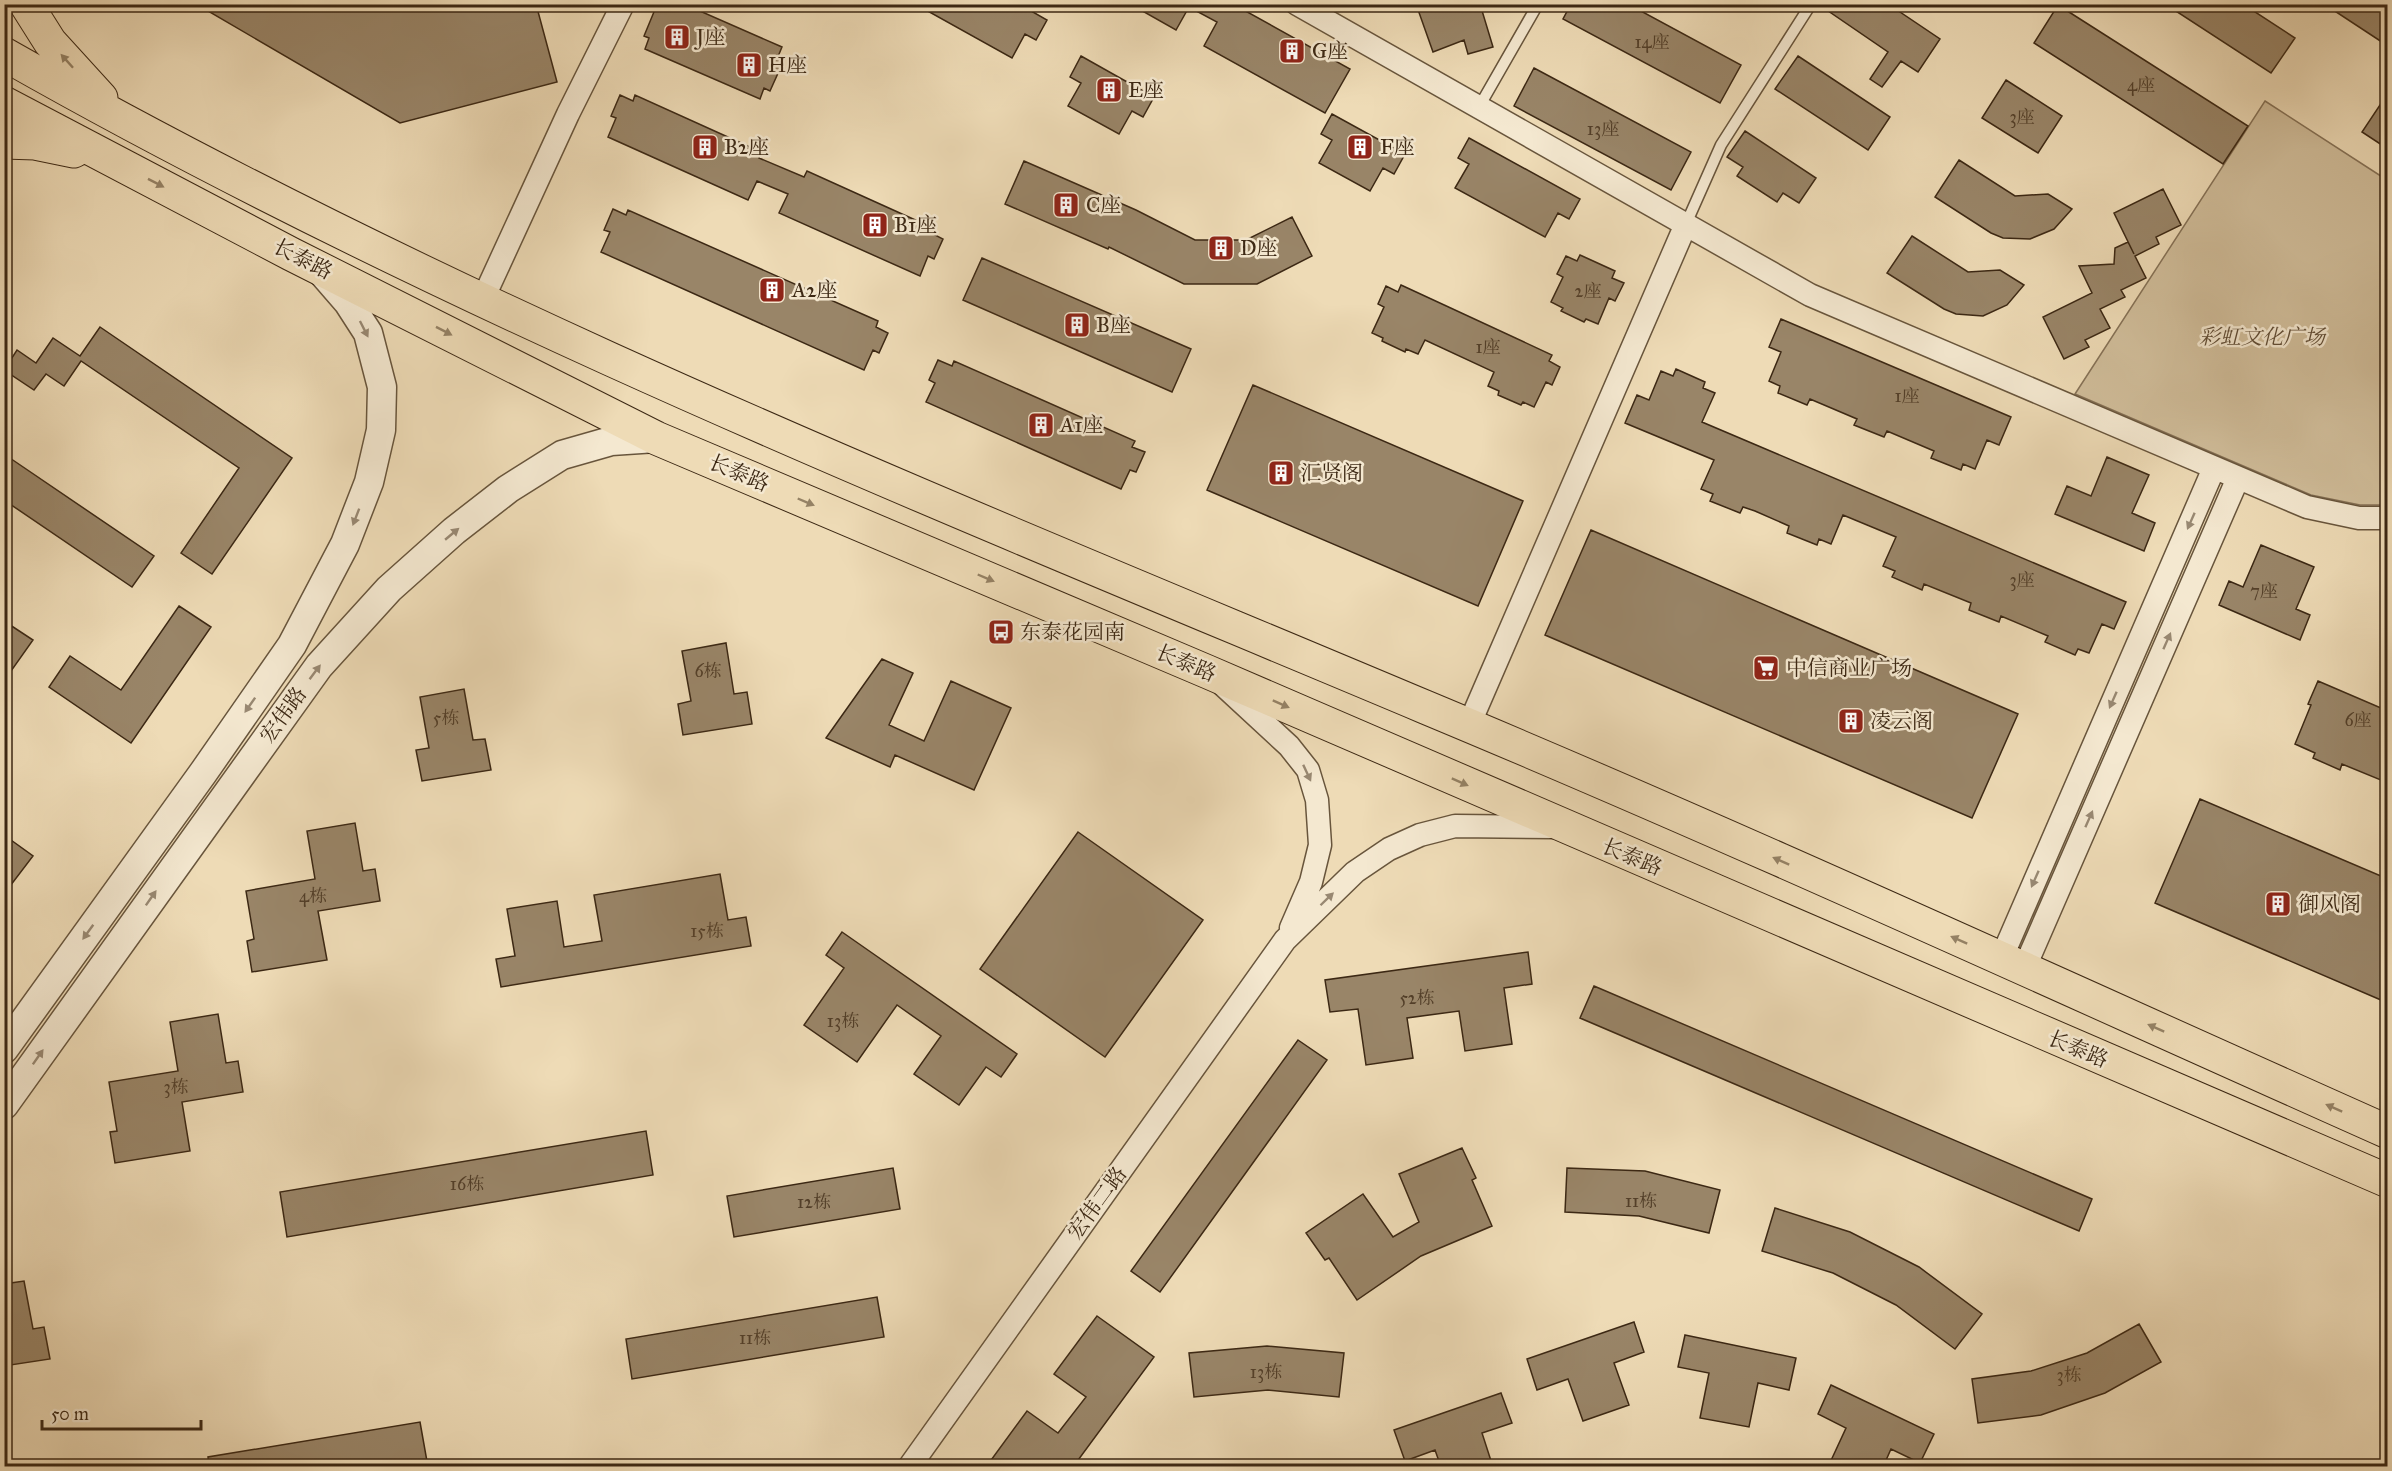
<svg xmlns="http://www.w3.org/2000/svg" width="2392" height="1471" font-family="'IM FELL Great Primer','Noto Serif SC',serif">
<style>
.green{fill:#d0bd9a;stroke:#867257;stroke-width:1.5}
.building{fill:#998568;stroke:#3c2814;stroke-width:1.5}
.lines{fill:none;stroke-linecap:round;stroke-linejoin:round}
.service-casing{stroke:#68553c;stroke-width:13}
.minor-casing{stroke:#68553c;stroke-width:25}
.tertiary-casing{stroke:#68553c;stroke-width:31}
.trunk-casing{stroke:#3c2814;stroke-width:35}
.service{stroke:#f4e8d0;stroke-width:10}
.minor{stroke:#f4e8d0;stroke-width:22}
.tertiary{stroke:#f4e8d0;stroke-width:28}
.trunk{stroke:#eedbb6;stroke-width:33}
.oneway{fill:#958265}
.oneway2{fill:#988872}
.labels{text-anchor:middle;stroke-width:5;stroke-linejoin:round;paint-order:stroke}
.number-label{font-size:18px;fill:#533f29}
.poi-label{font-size:21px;fill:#3c2814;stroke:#f4e8d0;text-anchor:start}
.street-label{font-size:21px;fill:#3c2814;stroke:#f4e8d0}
.park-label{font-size:21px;font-style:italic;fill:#614d36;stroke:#f4e8d0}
</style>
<rect width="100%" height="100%" fill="#eedbb6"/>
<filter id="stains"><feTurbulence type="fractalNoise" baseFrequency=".00333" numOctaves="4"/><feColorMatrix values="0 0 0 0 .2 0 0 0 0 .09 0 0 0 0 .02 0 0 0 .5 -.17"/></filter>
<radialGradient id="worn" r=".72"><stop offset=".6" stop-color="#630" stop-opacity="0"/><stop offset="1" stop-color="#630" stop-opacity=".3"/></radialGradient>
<!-- green -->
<path class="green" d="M2265 101 2387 180V505H2360L2311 495 2075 394Z"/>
<!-- building -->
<path class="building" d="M196 4H536L557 82 400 123Z
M664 4H684L782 47 777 59 783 62 770 91 764 88 760 99 645 49 649 38 644 36 656 7 662 10Z
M915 4H1019L1047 20 1036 40 1025 34 1012 58Z
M1130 4H1233L1350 69 1325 113 1204 46 1217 22 1189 7 1176 30Z
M1416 4H1480L1493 47 1468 54 1464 40 1433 52Z
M1571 4H1628L1741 65 1720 103 1563 19Z
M1818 4H1888L1940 39 1918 72 1901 61 1882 87 1870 79 1888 52Z
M2165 4H2243L2295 38 2271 73Z
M2324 4H2388V46Z
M2058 5 2248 126 2223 164 2034 43Z
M1081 56 1154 97 1143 117 1132 111 1119 134 1068 106 1081 83 1070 77Z
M1798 56 1890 117 1868 150 1775 89Z
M1534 68 1691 152 1671 190 1514 106Z
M2006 80 2062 116 2038 153 1982 118Z
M2388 93V149L2362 132Z
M620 95 633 101 635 95 761 152 759 158 804 177 807 171 933 228 931 233 943 239 934 259 928 256 920 276 779 213 788 194 757 181 748 200 608 137 616 118 611 116Z
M1332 114 1405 154 1394 174 1383 168 1370 191 1319 163 1332 140 1321 134Z
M1745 131 1816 178 1799 203 1783 193 1777 202 1737 176 1743 167 1727 157Z
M1469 138 1580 199 1569 219 1558 213 1545 237 1455 188 1469 164 1458 158Z
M1959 160 2015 196 2048 194 2072 209 2054 229 2030 239 2003 238 1991 233 1935 197Z
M1024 161 1136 210 1195 240H1246L1292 217 1312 256 1257 284H1184L1109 247 1108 249 1005 204Z
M2163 189 2181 225 2156 237 2159 244 2135 256 2146 278 2121 290 2125 297 2100 309 2110 328 2085 340 2089 347 2064 359 2043 317 2092 293 2079 266 2114 264 2115 248 2128 242 2134 254 2114 213Z
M613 209 626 215 628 210 878 321 876 327 888 333 879 353 873 350 864 370 601 252 610 232 604 230Z
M1912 236 1968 272 2000 270 2024 285 2007 305 1983 316 1956 314 1944 309 1887 273Z
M1580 255 1615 271 1612 278 1624 283 1615 301 1609 298 1598 324 1586 319 1584 322 1561 311 1563 308 1551 302 1563 277 1557 274 1566 256 1577 261Z
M982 258 1191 349 1172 392 963 300Z
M1401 285 1552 355 1549 361 1560 367 1552 385 1546 382 1534 407 1523 402 1521 405 1498 395 1499 391 1488 386 1494 372 1425 340 1418 354 1406 349 1405 352 1382 341 1383 338 1372 333 1384 307 1378 304 1386 286 1398 292Z
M1781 319 2011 417 1999 445 1987 440 1975 469 1963 464 1961 470 1931 458 1934 451 1887 431 1884 437 1854 425 1857 419 1810 399 1807 405 1778 393 1780 386 1769 381 1781 352 1769 347Z
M100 327 292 458 212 574 181 553 239 468 81 361 64 386 46 374 34 390 4 370 17 350 36 363 53 338 80 356Z
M938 360 952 366 954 361 1135 441 1132 447 1145 452 1136 472 1130 470 1121 489 926 402 935 383 929 380Z
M1676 369 1705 382 1703 388 1715 393 1702 422 2126 602 2114 629 2102 624 2089 653 2078 649 2075 655 2045 642 2048 636 2001 616 1999 622 1969 610 1971 603 1924 584 1922 590 1892 577 1895 571 1883 566 1896 537 1843 515 1831 544 1819 539 1817 545 1787 533 1789 526 1755 511 1743 507 1740 513 1710 501 1713 494 1701 489 1714 460 1625 423 1637 395 1649 400 1661 371 1673 376Z
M1253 385 1523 501 1478 606 1207 490Z
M4 454 154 556 132 587 4 500Z
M2107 457 2149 475 2132 513 2155 523 2144 551 2055 514 2067 486 2091 496Z
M1591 530 2018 714 1972 818 1545 635Z
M2261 545 2314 567 2296 609 2310 615 2300 640 2219 605 2229 581 2243 587Z
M179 606 211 627 131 743 49 687 70 656 121 690Z
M4 621 33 640 4 681Z
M726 643 734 694 747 692 752 724 683 735 678 704 691 701 682 651Z
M882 659 913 673 889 725 924 741 951 681 1011 708 974 790 895 755 890 767 826 738Z
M2318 681 2388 711V783L2342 764 2340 770 2313 758 2315 753 2295 744 2311 705 2308 704Z
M464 689 473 740 485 739 491 770 422 781 416 750 429 748 420 697Z
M2200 799 2388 879V1003L2155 903Z
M355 823 363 871 375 869 380 901 318 911 327 960 252 972 247 941 254 939 246 891 315 879 307 831Z
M1078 832 1203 920 1105 1057 980 969Z
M4 835 33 856 4 894Z
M720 874 728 920 746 917 751 946 501 987 496 959 515 956 507 909 557 901 564 947 602 941 594 895Z
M842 932 1017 1054 1001 1077 986 1067 959 1105 914 1074 941 1036 897 1005 857 1062 804 1025 844 968 826 955Z
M1528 952 1532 984 1504 988 1512 1044 1465 1051 1459 1011 1407 1018 1413 1058 1366 1065 1358 1009 1330 1012 1325 980Z
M1594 986 2092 1199 2079 1231 1580 1018Z
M218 1014 226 1063 238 1061 243 1092 182 1102 190 1151 115 1163 110 1132 117 1131 109 1082 178 1071 170 1022Z
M1298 1040 1327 1060 1160 1292 1131 1271Z
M646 1131 653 1175 287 1237 280 1192Z
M1462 1148 1476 1178 1472 1180 1492 1226 1421 1256 1357 1300 1329 1258 1325 1260 1306 1233 1363 1194 1393 1237 1419 1222 1399 1174Z
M893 1168 900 1209 734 1237 727 1196Z
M1567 1168 1645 1171 1720 1190 1709 1233 1639 1216 1565 1212Z
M1775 1208 1850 1232 1919 1267 1982 1314 1955 1349 1896 1305 1833 1273 1762 1251Z
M24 1281 33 1329 44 1327 50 1359 4 1366V1284Z
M877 1297 884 1337 632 1379 626 1339Z
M1097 1316 1154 1357 1073 1467H986L1027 1411 1058 1433 1086 1397 1054 1374Z
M1634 1322 1644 1352 1614 1363 1629 1405 1583 1421 1568 1379 1537 1390 1527 1359Z
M2139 1324 2161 1362 2105 1393 2041 1415 1978 1423 1972 1379 2031 1371 2087 1353Z
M1685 1335 1796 1358 1789 1390 1758 1383 1749 1427 1700 1418 1709 1373 1678 1367Z
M1267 1346 1344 1353 1339 1397 1268 1390 1194 1397 1189 1353Z
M1831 1385 1934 1434 1920 1463 1891 1449 1883 1467H1828L1846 1428 1818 1414Z
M1501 1393 1512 1423 1482 1433 1493 1467H1441L1435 1450 1405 1461 1394 1430Z
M420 1422 428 1467H209L208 1457Z"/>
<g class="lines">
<defs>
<path id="service" d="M1479 107 1538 4
M1686 224 1721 145 1811 4"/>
<path id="minor" d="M1297 4 1810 295 2307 507 2359 518H2388
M482 301 568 114 623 4
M1223 685 1289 746 1308 770 1317 800 1320 845 1311 882 1291 928
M1469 725 1686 224
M2001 959 2214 468
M2024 969 2238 478
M910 1466 1285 940 1355 872 1389 849 1420 835 1455 826 1555 827"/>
<path id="tertiary" d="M4 1049 203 773 292 645 345 544 369 482 381 430 382 387 368 333 348 302 322 272
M4 1105 319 666 389 589 454 531 508 489 562 455 611 441 656 438"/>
<path id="trunk" d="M26 4 50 42 101 98
M4 54C458 312 945 505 1425 707 1749 842 2067 989 2388 1132
M4 103 291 254 656 438 1208 672 2388 1181
M4 142 35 143 74 151"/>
</defs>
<!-- service casing -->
<use href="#service" class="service-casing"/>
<!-- minor casing -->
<use href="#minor" class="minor-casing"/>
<!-- tertiary casing -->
<use href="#tertiary" class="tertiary-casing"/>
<!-- trunk casing -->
<use href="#trunk" class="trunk-casing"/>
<!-- service -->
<use href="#service" class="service"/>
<!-- minor -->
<use href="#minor" class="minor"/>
<!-- tertiary -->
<use href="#tertiary" class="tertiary"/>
<!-- trunk -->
<use href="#trunk" class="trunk"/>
</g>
<!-- one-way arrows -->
<defs><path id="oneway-solid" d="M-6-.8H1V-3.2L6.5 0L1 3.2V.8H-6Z" transform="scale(1.5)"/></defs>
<g class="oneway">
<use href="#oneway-solid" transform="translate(67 61) rotate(-132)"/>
<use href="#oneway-solid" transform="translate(156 183) rotate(27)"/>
<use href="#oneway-solid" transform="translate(444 331) rotate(27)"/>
<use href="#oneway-solid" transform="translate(806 502) rotate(23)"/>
<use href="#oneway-solid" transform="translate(986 578) rotate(23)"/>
<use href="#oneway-solid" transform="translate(1281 704) rotate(24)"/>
<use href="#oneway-solid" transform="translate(1460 782) rotate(24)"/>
<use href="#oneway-solid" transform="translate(1781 861) rotate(-156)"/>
<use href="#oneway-solid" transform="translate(1959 940) rotate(-156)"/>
<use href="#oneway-solid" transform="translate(2156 1028) rotate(-156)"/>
<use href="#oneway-solid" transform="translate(2334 1108) rotate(-156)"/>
</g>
<g class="oneway2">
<use href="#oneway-solid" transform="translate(364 329) rotate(63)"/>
<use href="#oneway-solid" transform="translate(356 517) rotate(111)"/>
<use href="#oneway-solid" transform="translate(2191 521) rotate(114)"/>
<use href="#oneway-solid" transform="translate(452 534) rotate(-40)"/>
<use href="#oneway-solid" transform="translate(2167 641) rotate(-66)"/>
<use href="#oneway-solid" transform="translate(315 672) rotate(-53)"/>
<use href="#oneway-solid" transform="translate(2113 700) rotate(114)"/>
<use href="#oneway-solid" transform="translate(250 705) rotate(125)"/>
<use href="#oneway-solid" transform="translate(1307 773) rotate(65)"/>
<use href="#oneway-solid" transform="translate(2089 819) rotate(-66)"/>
<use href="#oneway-solid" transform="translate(2035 879) rotate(114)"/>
<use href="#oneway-solid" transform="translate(151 898) rotate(-55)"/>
<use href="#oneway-solid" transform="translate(1327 899) rotate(-44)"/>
<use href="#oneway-solid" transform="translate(88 932) rotate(126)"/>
<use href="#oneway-solid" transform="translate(38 1057) rotate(-55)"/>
</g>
<!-- icons -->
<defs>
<symbol id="building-square" viewBox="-11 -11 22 22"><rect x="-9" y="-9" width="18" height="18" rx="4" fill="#8f2418" stroke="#f4e8d0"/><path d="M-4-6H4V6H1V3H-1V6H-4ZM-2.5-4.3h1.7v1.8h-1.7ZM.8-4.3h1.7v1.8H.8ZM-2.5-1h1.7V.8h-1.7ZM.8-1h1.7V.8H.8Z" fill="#fff"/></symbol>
<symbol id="bus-square" viewBox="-11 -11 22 22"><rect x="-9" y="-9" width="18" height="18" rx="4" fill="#8f2418" stroke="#f4e8d0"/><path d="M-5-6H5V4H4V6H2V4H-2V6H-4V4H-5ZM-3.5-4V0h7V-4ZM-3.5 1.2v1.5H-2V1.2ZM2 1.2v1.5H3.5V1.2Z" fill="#fff"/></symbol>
<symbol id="supermarket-square" viewBox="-11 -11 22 22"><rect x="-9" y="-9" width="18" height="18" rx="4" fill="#8f2418" stroke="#f4e8d0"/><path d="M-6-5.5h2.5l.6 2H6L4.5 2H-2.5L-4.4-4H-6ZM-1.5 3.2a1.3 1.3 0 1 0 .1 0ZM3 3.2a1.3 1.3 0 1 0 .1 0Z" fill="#fff"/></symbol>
</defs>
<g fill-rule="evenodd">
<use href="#building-square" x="662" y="22" width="30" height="30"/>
<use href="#building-square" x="1277" y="36" width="30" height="30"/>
<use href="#building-square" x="734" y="50" width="30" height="30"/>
<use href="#building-square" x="1094" y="75" width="30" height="30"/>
<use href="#building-square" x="690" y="132" width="30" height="30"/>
<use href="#building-square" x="1345" y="132" width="30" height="30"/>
<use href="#building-square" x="1051" y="190" width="30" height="30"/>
<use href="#building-square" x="860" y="210" width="30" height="30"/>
<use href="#building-square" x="1206" y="233" width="30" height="30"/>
<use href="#building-square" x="757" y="275" width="30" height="30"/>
<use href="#building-square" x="1062" y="310" width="30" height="30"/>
<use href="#building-square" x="1026" y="410" width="30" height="30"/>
<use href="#building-square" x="1266" y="458" width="30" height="30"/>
<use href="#bus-square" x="986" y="617" width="30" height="30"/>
<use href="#supermarket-square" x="1751" y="653" width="30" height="30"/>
<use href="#building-square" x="1836" y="706" width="30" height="30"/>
<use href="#building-square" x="2263" y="889" width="30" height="30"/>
</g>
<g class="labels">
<!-- number labels -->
<g class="number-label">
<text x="1652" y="48">14座</text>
<text x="2141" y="91">4座</text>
<text x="2022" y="123">3座</text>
<text x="1603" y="135">13座</text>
<text x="1588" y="297">2座</text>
<text x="1488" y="353">1座</text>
<text x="1907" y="402">1座</text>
<text x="2022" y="586">3座</text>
<text x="2264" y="597">7座</text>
<text x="708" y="677">6栋</text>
<text x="446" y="724">5栋</text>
<text x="2358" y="726">6座</text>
<text x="313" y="902">4栋</text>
<text x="707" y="937">15栋</text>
<text x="1417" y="1004">52栋</text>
<text x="843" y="1027">13栋</text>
<text x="176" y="1093">3栋</text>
<text x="467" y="1190">16栋</text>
<text x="1641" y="1207">11栋</text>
<text x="814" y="1208">12栋</text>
<text x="755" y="1344">11栋</text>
<text x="1266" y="1378">13栋</text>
<text x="2069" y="1381">3栋</text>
</g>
<!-- poi labels -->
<g class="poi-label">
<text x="696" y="44">J座</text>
<text x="1312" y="58">G座</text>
<text x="768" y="72">H座</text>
<text x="1128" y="97">E座</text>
<text x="724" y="154">B2座</text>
<text x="1380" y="154">F座</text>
<text x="1086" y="212">C座</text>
<text x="894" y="232">B1座</text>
<text x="1240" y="255">D座</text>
<text x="792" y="297">A2座</text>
<text x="1096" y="332">B座</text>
<text x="1060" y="432">A1座</text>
<text x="1300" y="480">汇贤阁</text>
<text x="1020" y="639">东泰花园南</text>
<text x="1786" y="675">中信商业广场</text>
<text x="1870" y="728">凌云阁</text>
<text x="2298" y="911">御风阁</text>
</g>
<!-- street labels -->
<g class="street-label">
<text transform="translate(303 259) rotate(27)" y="7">长泰路</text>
<text transform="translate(739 473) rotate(23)" y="7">长泰路</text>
<text transform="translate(1186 663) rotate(23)" y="7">长泰路</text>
<text transform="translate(283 715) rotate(-54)" y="7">宏伟路</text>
<text transform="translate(1632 857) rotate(23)" y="7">长泰路</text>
<text transform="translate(2078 1049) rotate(23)" y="7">长泰路</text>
<text transform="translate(1097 1203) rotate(-54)" y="7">宏伟二路</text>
</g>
<!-- park labels -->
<g class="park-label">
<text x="2262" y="344">彩虹文化广场</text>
</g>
</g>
<!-- margin -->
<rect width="2392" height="1471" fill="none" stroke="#eedbb6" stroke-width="24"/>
<rect x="6" y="6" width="2380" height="1459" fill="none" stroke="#3c2814" stroke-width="3"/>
<rect x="12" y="12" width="2368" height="1447" fill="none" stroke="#3c2814" stroke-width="1.5"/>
<!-- scale -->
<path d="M42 1420v9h159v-9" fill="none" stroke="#3c2814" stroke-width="3"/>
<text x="51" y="1420" font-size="18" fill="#3c2814" stroke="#f4e8d0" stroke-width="4.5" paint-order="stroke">50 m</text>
<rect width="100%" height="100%" filter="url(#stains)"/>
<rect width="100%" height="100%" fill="url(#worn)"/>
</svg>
